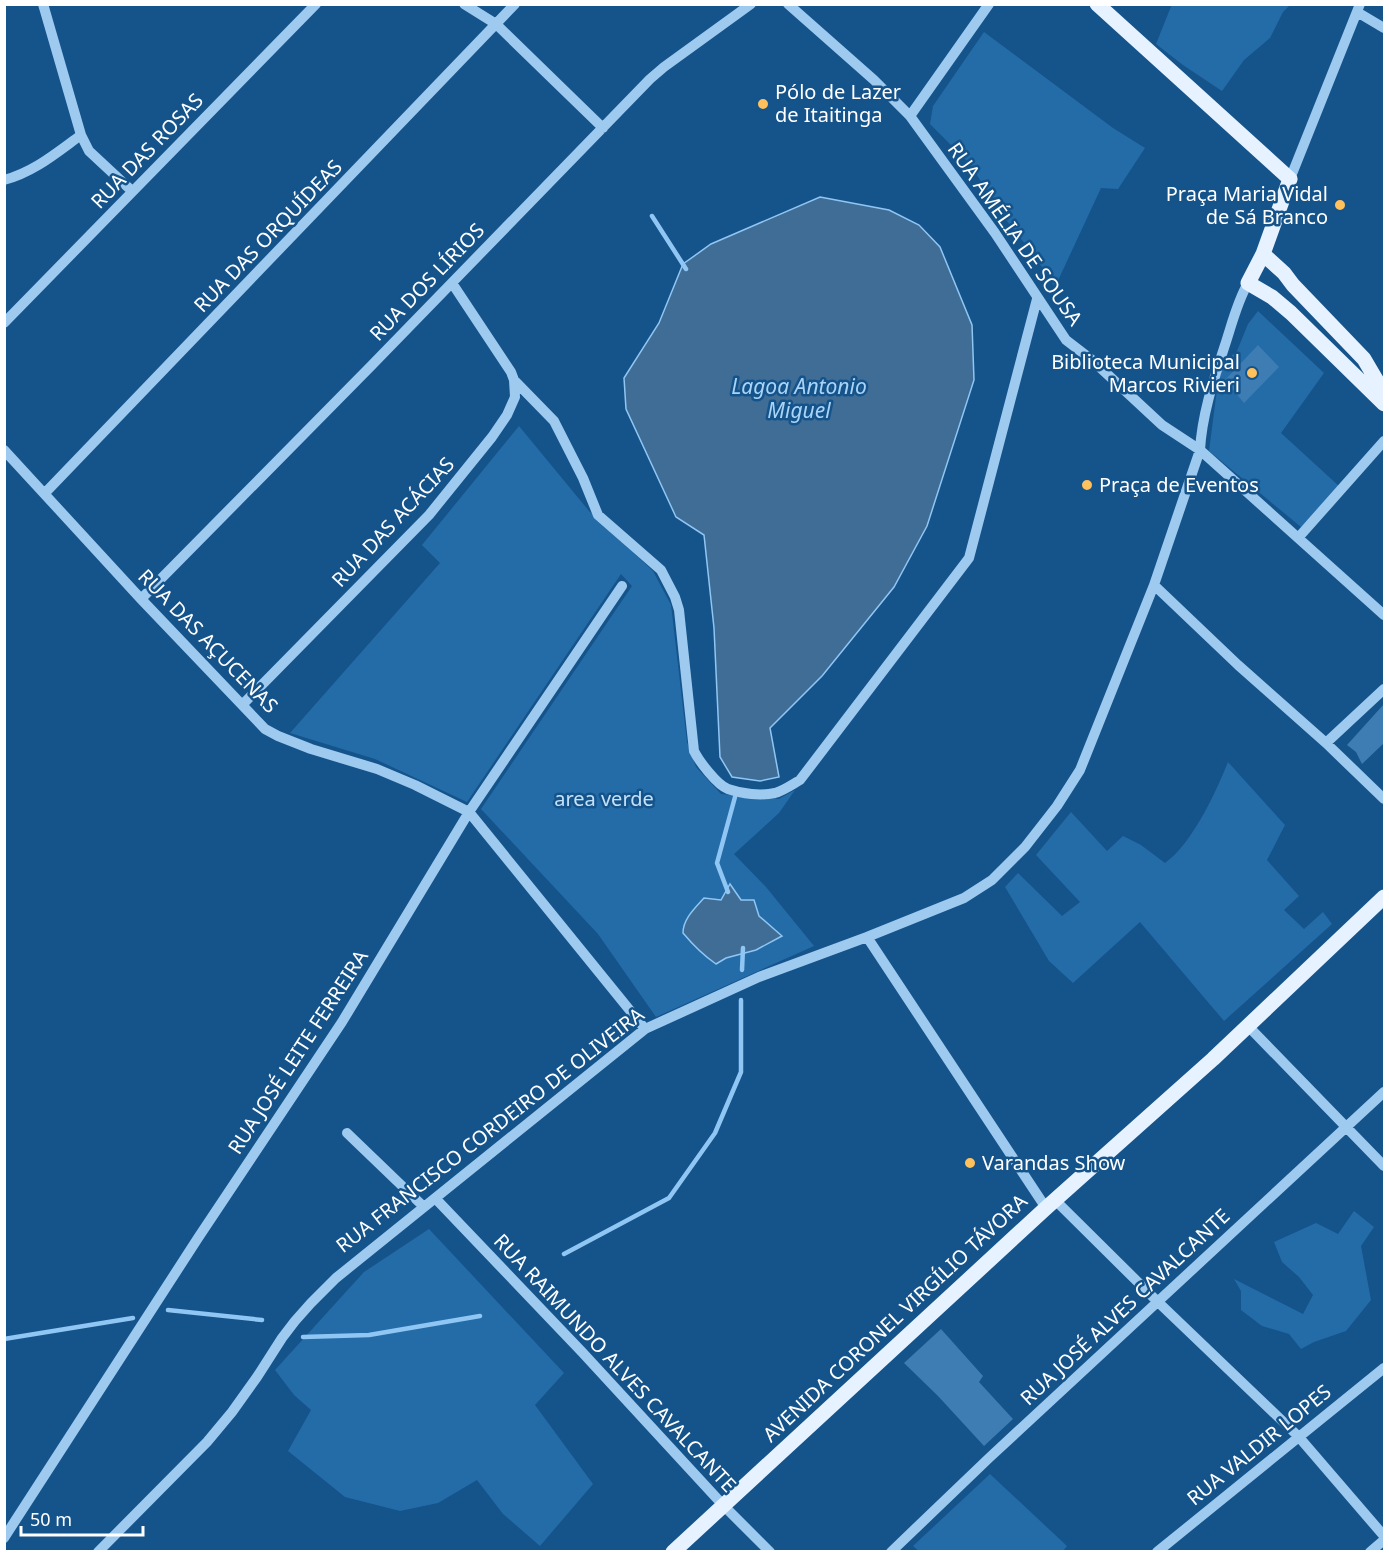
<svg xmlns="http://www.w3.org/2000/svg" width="1389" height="1556" font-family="'Noto Sans',sans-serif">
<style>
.green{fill:#246ca8}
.water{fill:#3f6d96;stroke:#90c6f3;stroke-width:1.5}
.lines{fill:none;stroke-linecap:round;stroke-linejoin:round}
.stream{stroke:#90c6f3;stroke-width:4.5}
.building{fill:#3d7db4}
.minor{stroke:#9ecaf0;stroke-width:10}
.major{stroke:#e6f2ff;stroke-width:15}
.poi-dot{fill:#ffc15c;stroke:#15538b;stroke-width:2}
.labels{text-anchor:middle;stroke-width:5;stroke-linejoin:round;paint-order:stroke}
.poi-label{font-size:20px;fill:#fff;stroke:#15538b;text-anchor:start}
.street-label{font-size:20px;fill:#fff;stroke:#15538b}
.park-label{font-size:20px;fill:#c4e2fb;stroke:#15538b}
.water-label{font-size:21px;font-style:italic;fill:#a9d4f7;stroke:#15538b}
</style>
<rect width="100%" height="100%" fill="#15538b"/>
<!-- green -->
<path class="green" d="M1172 4H1290V5L1283 12 1270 38 1244 60 1222 91 1183 65 1156 44Z
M984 32 1113 128 1145 148 1118 189 1101 188 1055 287 1032 252 1011 227 969 163 930 124 933 106Z
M1258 311 1324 373 1281 433 1340 487 1301 527 1209 451 1216 397 1223 363 1237 351 1248 324Z
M519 426 589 511 653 571 671 605 687 742 696 767 721 794 779 799 795 790 779 813 734 854 766 887 814 946 656 1017 598 934 481 809 632 586 621 574 467 802 375 759 290 733 440 563 422 545Z
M1228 762 1285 825 1267 860 1299 896 1284 910 1304 929 1323 912 1332 924 1224 1021 1140 922 1073 983 1049 961 1005 887 1018 873 1062 916 1080 902 1036 855 1071 812 1107 851 1123 836 1141 845 1165 863C1192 844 1216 792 1228 762Z
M1354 1211 1374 1227 1361 1246 1371 1300 1346 1331 1314 1342 1301 1349 1289 1334 1262 1326 1241 1310V1291L1234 1279 1303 1314 1313 1295 1299 1277 1282 1262 1274 1242 1316 1223 1338 1234Z
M429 1229 564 1373 535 1405 593 1484 540 1546 503 1514 477 1480 438 1503 400 1511 345 1497 288 1451 311 1410 294 1395 275 1370 364 1272Z
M990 1474 1067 1546 1063 1551 920 1552 913 1546Z"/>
<!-- water -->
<path class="water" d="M820 197 889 210 919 225 940 247 972 325 974 380 927 526 894 587 822 676 770 728 779 777 760 781 732 777 720 757 714 628 704 535 676 517 626 409 624 378 659 323 683 264 711 244Z
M730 884 741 900H754L759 916 782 936 756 950 726 958 716 964C703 955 693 945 683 933 683 919 695 908 704 898L721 900Z"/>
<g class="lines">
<!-- stream -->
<path class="stream" d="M652 216 686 269
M728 892 717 863 735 797
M742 970 743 948
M564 1254 669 1198 715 1133 741 1072V1000
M168 1310 262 1320
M303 1337 369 1335 480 1316
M4 1339 133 1318"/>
</g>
<!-- building -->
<path class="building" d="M1258 345 1279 367 1244 403 1225 380Z
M1384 704V743L1362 764 1356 752 1347 745Z
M941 1329 983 1376 979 1382 1013 1419 984 1446 938 1396 904 1363Z"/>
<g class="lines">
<!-- minor -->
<path class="minor" d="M43 4 81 135 89 151 132 191
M464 4 496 24 603 128
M788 4 874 80 910 116 995 233 1066 340 1092 360 1162 425 1200 450 1384 615
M1357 12 1384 28
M910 116 989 4
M1290 179 1360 4
M4 180C34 172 56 153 81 135
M4 323 316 4
M514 380 554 421 583 478 598 515 661 570 675 597 679 610 694 751C699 761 717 785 728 789 742 794 761 796 775 793 783 791 793 784 800 780L969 558 1037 299
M4 450 141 599 265 729 278 736 311 749 377 769 415 785 469 812 645 1029
M45 493 515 4
M1298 538 1384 441
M1154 585 1238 665 1326 743 1384 799
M141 599 371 366 650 79 664 67 751 4
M242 705 429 515 492 437 507 415 515 397 514 380 511 372 452 283
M1326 743 1384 689
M867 937 1046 1208
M1247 1025 1384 1166
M347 1133 424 1207
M435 1198 582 1352 723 1505 770 1552
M1055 1200 1158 1302 1298 1436 1384 1536
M4 1538 198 1238 342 1022 469 812 622 586
M98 1552 207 1442 232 1412 257 1377 282 1338 295 1321 311 1303 336 1278 645 1029 759 977 867 937 964 898 992 880 1025 847 1057 806 1080 770 1154 585 1200 450C1202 414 1214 379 1225 345 1232 324 1237 302 1248 283
M891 1552 989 1458 1384 1092
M1157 1552 1384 1368
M1370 1552 1384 1540"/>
<!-- major -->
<path class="major" d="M1097 4 1290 179 1263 254 1248 283 1272 297 1291 313 1384 404
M1263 254 1284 273 1293 285 1364 359 1384 393
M673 1552 1046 1208 1213 1059 1384 897"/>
</g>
<!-- markers -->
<g class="poi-dot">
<circle cx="763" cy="104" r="6"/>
<circle cx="1340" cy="205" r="6"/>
<circle cx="1252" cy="373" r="6"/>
<circle cx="1087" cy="485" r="6"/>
<circle cx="970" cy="1163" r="6"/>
</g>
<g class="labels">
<!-- poi labels -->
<g class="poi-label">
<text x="775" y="99">Pólo de Lazer<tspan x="775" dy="23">de Itaitinga</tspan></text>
<text x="1328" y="201" text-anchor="end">Praça Maria Vidal<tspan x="1328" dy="23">de Sá Branco</tspan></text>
<text x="1240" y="369" text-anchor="end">Biblioteca Municipal<tspan x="1240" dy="23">Marcos Rivieri</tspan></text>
<text x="1099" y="492">Praça de Eventos</text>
<text x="982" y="1170">Varandas Show</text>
</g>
<!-- street labels -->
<g class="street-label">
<text transform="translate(147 151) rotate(-46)" y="7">RUA DAS ROSAS</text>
<text transform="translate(1015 234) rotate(55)" y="7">RUA AMÉLIA DE SOUSA</text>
<text transform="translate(268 236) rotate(-46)" y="7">RUA DAS ORQUÍDEAS</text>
<text transform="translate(427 282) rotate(-46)" y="7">RUA DOS LÍRIOS</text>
<text transform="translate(393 522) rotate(-47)" y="7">RUA DAS ACÁCIAS</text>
<text transform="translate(208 641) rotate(46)" y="7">RUA DAS AÇUCENAS</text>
<text transform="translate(298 1052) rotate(-57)" y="7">RUA JOSÉ LEITE FERREIRA</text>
<text transform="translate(490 1130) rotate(-38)" y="7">RUA FRANCISCO CORDEIRO DE OLIVEIRA</text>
<text transform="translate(1125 1307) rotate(-43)" y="7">RUA JOSÉ ALVES CAVALCANTE</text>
<text transform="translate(895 1318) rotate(-43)" y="7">AVENIDA CORONEL VIRGÍLIO TÁVORA</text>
<text transform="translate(615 1363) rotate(47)" y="7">RUA RAIMUNDO ALVES CAVALCANTE</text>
<text transform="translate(1259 1445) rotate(-39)" y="7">RUA VALDIR LOPES</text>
</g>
<!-- park labels -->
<g class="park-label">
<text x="604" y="806">area verde</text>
</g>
<!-- water labels -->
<g class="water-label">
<text x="799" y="394">Lagoa Antonio<tspan x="799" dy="24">Miguel</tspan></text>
</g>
</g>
<!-- border -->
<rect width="1389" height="1556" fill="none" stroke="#ffffff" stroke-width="12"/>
<!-- scale -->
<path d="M21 1526v9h122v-9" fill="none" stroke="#ffffff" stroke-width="3"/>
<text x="30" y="1526" font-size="18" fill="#ffffff" stroke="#15538b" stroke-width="4.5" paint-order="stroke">50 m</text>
</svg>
